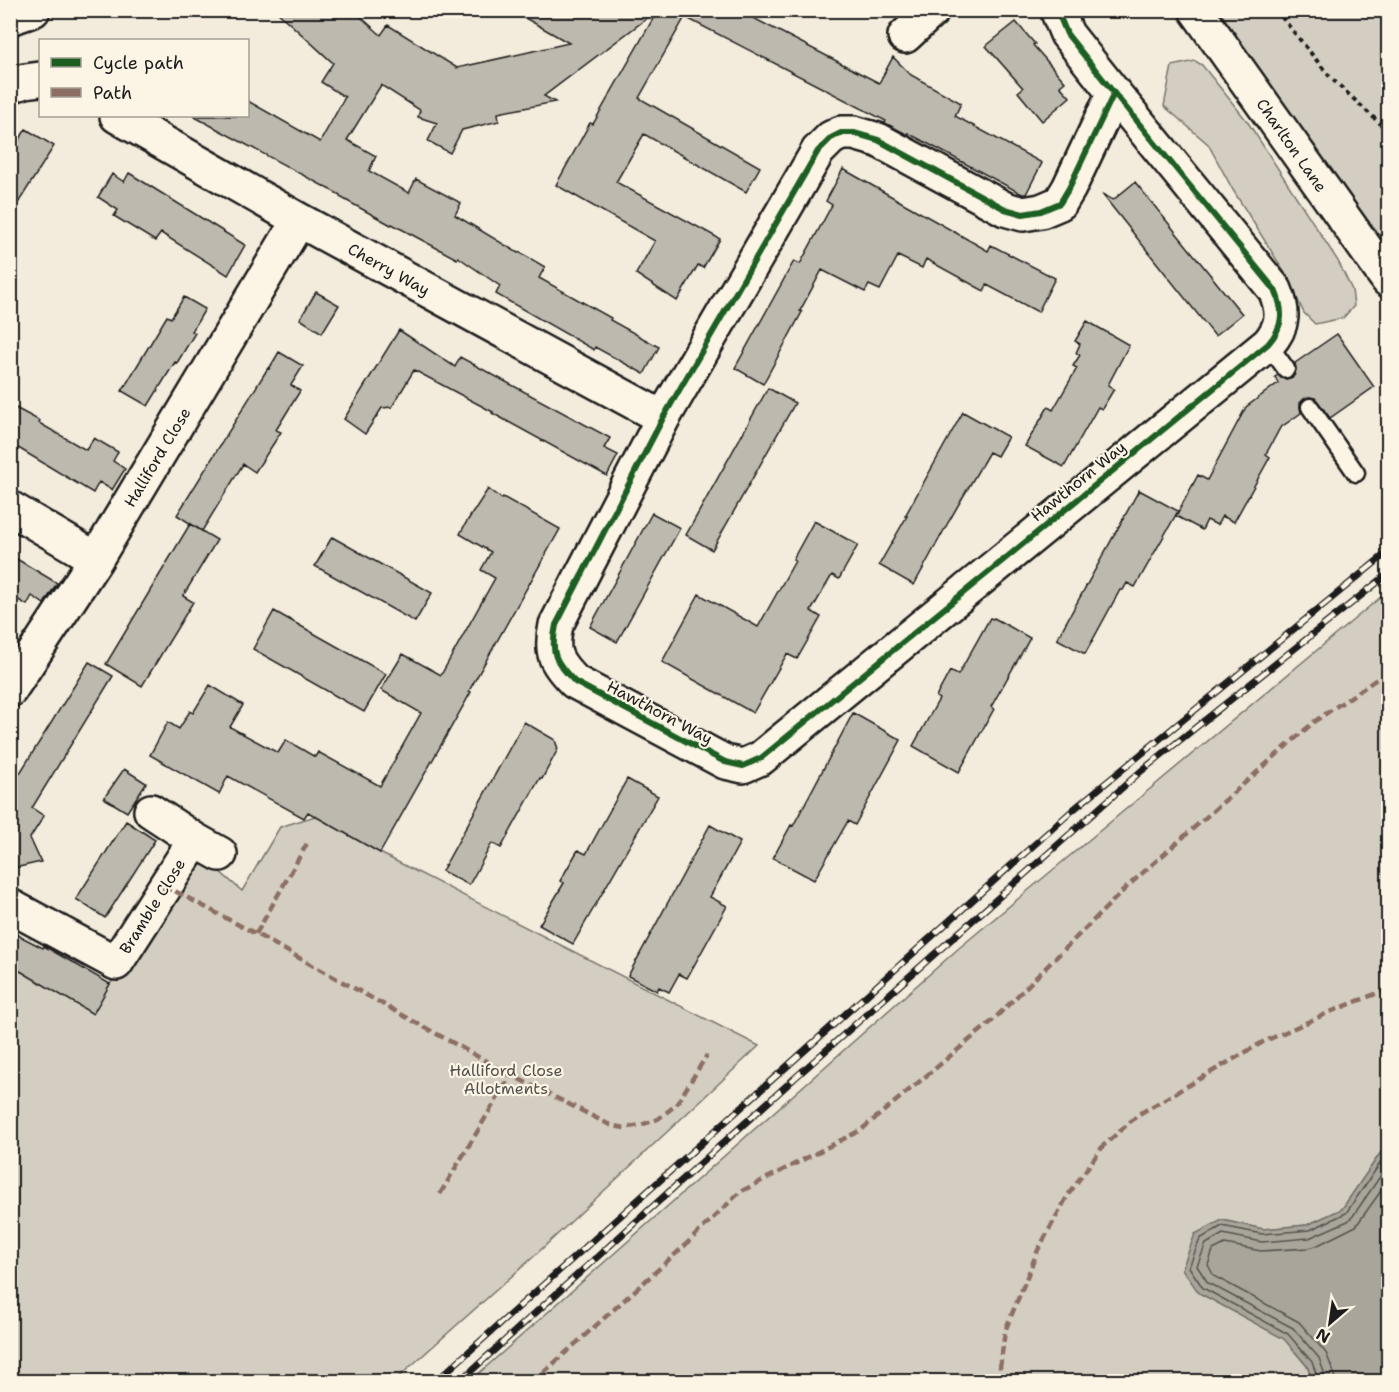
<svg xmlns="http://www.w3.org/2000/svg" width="1399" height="1392" font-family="'Shantell Sans',sans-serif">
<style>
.green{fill:#d3cec1;stroke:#78756e;stroke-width:1.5}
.water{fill:#aaa59b;stroke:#716e68;stroke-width:1.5}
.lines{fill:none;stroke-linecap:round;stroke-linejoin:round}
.shore{stroke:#55534f;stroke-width:1.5}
.building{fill:#beb9ae;stroke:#1c1c1c;stroke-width:1.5}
.lane-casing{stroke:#1c1c1c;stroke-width:21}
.street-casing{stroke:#1c1c1c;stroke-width:38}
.primary-casing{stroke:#1c1c1c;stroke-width:38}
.path{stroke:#1c1c1c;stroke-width:4;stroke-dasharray:4.5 4.5;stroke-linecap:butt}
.lane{stroke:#fcf5e5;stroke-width:16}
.street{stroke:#fcf5e5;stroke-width:33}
.primary{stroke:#fcf5e5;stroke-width:33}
.rail-casing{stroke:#1c1c1c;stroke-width:7}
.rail{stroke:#fcf5e5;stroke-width:4.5;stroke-dasharray:14;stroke-linecap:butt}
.quiet{stroke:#8d6e63;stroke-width:4.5;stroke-dasharray:9 4.5;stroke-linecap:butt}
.cycleway-casing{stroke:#fcf5e5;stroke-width:10}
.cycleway{stroke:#1b5e20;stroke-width:6}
.labels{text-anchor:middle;stroke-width:4.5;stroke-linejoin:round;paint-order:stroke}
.street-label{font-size:16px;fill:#1c1c1c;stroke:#fcf5e5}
.park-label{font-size:16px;fill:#53514e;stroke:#fcf5e5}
</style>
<rect width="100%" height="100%" fill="#f3ecdd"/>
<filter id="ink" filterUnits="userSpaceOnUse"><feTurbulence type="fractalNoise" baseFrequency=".0167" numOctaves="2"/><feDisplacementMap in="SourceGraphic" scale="12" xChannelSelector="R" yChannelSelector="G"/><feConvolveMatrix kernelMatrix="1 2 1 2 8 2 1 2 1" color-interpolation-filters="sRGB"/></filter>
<g filter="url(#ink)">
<!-- green -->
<path class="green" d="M1196 11H1388V280Z
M1195 61 1202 65 1247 121 1338 261 1352 290 1354 306 1343 318 1315 324 1304 313 1285 273 1233 190 1208 144 1164 106 1172 66Z
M1388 591V1142L1342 1209 1307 1225 1263 1229 1221 1220 1199 1293 1284 1338 1307 1366 1313 1381 469 1382 959 948Z
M315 816 380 853 759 1046 530 1260 394 1381 167 1382 155 1374 147 1381H11L10 965 93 1013 110 984 195 863 211 864 242 891 280 827Z"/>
<!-- water -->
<path class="water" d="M1388 1142V1381H1313L1307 1366 1284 1339 1199 1293 1182 1269 1195 1234 1222 1220 1263 1229 1307 1225 1342 1209Z"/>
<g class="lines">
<!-- shore -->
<path class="shore" d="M1319 1382 1312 1362 1288 1334 1203 1288 1189 1267 1200 1239 1222 1226 1262 1234 1310 1230 1346 1213 1388 1152
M1326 1382 1325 1375 1319 1358 1293 1328 1208 1283 1197 1266 1206 1244 1223 1234 1262 1242 1309 1238 1348 1221 1353 1216 1388 1165
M1335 1382 1334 1373 1326 1353 1299 1322 1214 1276 1208 1265 1213 1250 1225 1244 1261 1251 1309 1248 1316 1246 1356 1226 1388 1181"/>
</g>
<!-- building -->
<path class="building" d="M275 10H353L381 35 388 25 457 68 569 43 511 10H658L544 96 555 102 498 113 499 121 462 130 450 153 428 141 437 123 418 117 420 110 381 85 347 140 376 156 369 171 409 193 416 179 461 203 455 215 518 253 519 252 545 267 539 278 611 318 610 320 659 347 644 374 595 347 594 350 496 294 500 286 458 257 457 259 392 224 391 225 340 197V195L193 116H248V101L320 142 345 97 321 82 333 63Z
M658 10H738L879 83 893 57 911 75 961 103 955 116 1042 163 1026 194H1022L908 133V135L885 123 886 121 685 17 639 98 760 167 746 192 644 134 616 182 720 239 703 268 698 265 677 301 636 274 655 241 556 185 590 123 593 124Z
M1016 22 1035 44 1033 45 1065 82 1060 86 1070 97 1042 121 1018 92 1023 88 986 46Z
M26 129 54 146 10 216V154Z
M843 169 988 251 991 245 1055 278 1038 312 987 285 984 291 926 259 922 268 898 256 880 290 869 285 865 292 822 270 800 311 802 312 763 384 735 368 794 261 800 264 832 205 826 201Z
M129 173 245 245 228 275 161 233 155 241 114 216 118 210 98 197 112 174 124 182Z
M1135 182 1242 314 1215 336 1102 194 1113 200Z
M316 292 339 305 322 333 300 319Z
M184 297 205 309 192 331 195 333 177 363 175 362 148 406 122 391 167 316 171 318Z
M1087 321 1129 345 1108 385 1114 389 1102 409 1098 407 1064 467 1025 446 1048 407 1053 410 1077 368 1073 366 1080 355 1076 353 1080 344 1075 341Z
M399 330 455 367 460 357 610 438 604 448 618 455 607 476 492 413 493 412 414 370 392 407 382 408 365 434 344 419Z
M1337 334 1374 387 1330 418 1315 398 1309 397 1304 399 1300 403V407L1301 413 1280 428 1266 454 1270 457 1234 522 1222 516 1217 525 1207 520 1202 530 1176 516 1198 475 1207 480 1246 407 1278 383 1275 377 1278 375 1281 378 1286 379 1293 377 1295 374 1296 369 1295 363Z
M279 352 303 366 291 385 300 391 276 430 281 432 255 472 243 464 202 531 177 515 268 368 269 369Z
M768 388 795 403 712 550 686 535Z
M10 405 40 421 39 423 86 450 94 438 118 452 113 461 125 469 112 490 99 482 93 493 10 443Z
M963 412 1008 437 997 456 989 452 949 521 914 585 879 565 907 516H905Z
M488 489 502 499 503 497 560 529 469 691 471 692 380 853 308 812 304 818 228 776 219 794 150 755 168 722 179 729 190 711 193 713 210 685 243 705 230 727 278 753 286 740 315 757 318 752 380 786 421 713 381 690 403 654 441 675 495 578 481 570 491 552 460 534 466 523Z
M1139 490 1178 511 1135 587 1127 583 1123 590H1120L1085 654 1057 639Z
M652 513 680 528 617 642 590 627Z
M814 521 858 545 839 579 832 575 811 611 821 617 797 659 787 654 753 713 662 662 699 594 758 627 795 561 793 559Z
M190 524 217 540 183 596 193 602 142 686 106 664Z
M332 537 432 593 415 622 315 566Z
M10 555 57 583 44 604 32 596 27 605 10 595Z
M274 611 386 674 364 712 253 649Z
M990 618 993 619 994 618 1030 638 991 707 994 709 959 772 913 746 939 699 936 697 950 671 958 675Z
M89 662 113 676 32 808 44 816 30 838 41 862 10 869V789Z
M853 713 901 740 855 825 848 821 814 880 773 858 791 825 793 826Z
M524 722 555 740 558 749 542 779 540 778 501 848 492 843 469 885 442 871Z
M124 769 146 783 127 812 104 798Z
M627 779 658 796 573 944 539 925 564 883 560 881 578 850 586 854Z
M126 821 155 840 105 918 76 899Z
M710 825 740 842 710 897 727 906 687 978 679 974 669 992 659 987 657 991 628 976Z
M10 931 43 948 44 946 110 984 93 1014 10 965Z"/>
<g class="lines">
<defs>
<path id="lane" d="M1268 344 1286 369
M1310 407 1356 473"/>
<path id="street" d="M1057 10 1067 34 1114 93 1275 290C1284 311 1284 326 1268 344L761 758 743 766 725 762 575 682C555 662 550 653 556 625L663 418 818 151 831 138 841 133H854L878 140 1005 209 1023 214 1041 211 1060 203 1069 188 1114 93
M1196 10 1388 280
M905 36 933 10
M10 86 25 81 40 79
M117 116 299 220 663 418
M10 508 96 559
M10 690 96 559 299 220
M195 840 220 854
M10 906 116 963 195 840 151 811"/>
<path id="primary" d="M10 18 33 10"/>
</defs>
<!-- lane casing -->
<use href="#lane" class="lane-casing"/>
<!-- street casing -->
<use href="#street" class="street-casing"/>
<!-- primary casing -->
<use href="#primary" class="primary-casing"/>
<!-- path -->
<path class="path" d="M1276 10 1330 77 1388 131"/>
<!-- lane -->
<use href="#lane" class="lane"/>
<!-- street -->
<use href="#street" class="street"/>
<!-- primary -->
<use href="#primary" class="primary"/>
<defs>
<path id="rail" d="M435 1382 1074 809 1388 552
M459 1382 797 1076 1140 772 1388 574"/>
</defs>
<!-- rail casing -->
<use href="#rail" class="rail-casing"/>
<!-- rail -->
<use href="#rail" class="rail"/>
<!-- quiet -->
<path class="quiet" d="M162 889 173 890 256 934 511 1075 610 1125 624 1128 641 1125 658 1119 676 1105 707 1055
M256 934 309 840
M440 1194 511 1075
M533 1382 681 1249 740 1192 861 1130 990 1023 1129 885 1315 721 1377 679 1388 678
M998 1382 1005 1331 1038 1250 1068 1195 1103 1146 1139 1114 1263 1042 1330 1012 1388 989"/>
<defs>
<path id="cycleway" d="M1057 10 1067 34 1114 93 1275 290C1284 311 1284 326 1268 344L761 758 743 766 725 762 575 682C555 662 550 653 556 625L663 418 818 151 831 138 841 133H854L878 140 1005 209 1023 214 1041 211 1060 203 1069 188 1114 93"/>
</defs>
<!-- cycleway casing -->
<use href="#cycleway" class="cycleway-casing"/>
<!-- cycleway -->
<use href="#cycleway" class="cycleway"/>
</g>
</g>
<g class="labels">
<!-- street labels -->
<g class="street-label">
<text transform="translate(1292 145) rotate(55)" y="6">Charlton Lane</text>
<text transform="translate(389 269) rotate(29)" y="6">Cherry Way</text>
<text transform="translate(157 457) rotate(-59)" y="6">Halliford Close</text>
<text transform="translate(1078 481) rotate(-39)" y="6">Hawthorn Way</text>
<text transform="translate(660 712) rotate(28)" y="6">Hawthorn Way</text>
<text transform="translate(152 906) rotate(-58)" y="6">Bramble Close</text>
</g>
<!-- park labels -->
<g class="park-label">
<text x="506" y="1076">Halliford Close<tspan x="506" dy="18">Allotments</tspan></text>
</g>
</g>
<!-- margin -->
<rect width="1399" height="1392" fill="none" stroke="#fcf5e5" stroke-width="36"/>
<rect x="18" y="18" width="1363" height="1356" fill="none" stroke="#1c1c1c" stroke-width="2" filter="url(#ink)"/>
<!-- legend -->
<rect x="39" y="39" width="210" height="78" fill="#fcf5e5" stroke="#a29e95" stroke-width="1.5"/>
<rect x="51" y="58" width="30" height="9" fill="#1b5e20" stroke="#a29e95" stroke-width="1.5"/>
<text x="93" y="69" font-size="18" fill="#1c1c1c">Cycle path</text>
<rect x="51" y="88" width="30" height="9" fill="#8d6e63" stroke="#a29e95" stroke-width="1.5"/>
<text x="93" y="99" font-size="18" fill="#1c1c1c">Path</text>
<!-- north arrow -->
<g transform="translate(1330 1323) rotate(209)" stroke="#fcf5e5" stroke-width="4.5" paint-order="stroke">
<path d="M0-4.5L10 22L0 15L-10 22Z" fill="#1c1c1c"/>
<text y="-9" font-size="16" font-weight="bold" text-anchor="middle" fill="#1c1c1c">N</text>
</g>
</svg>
